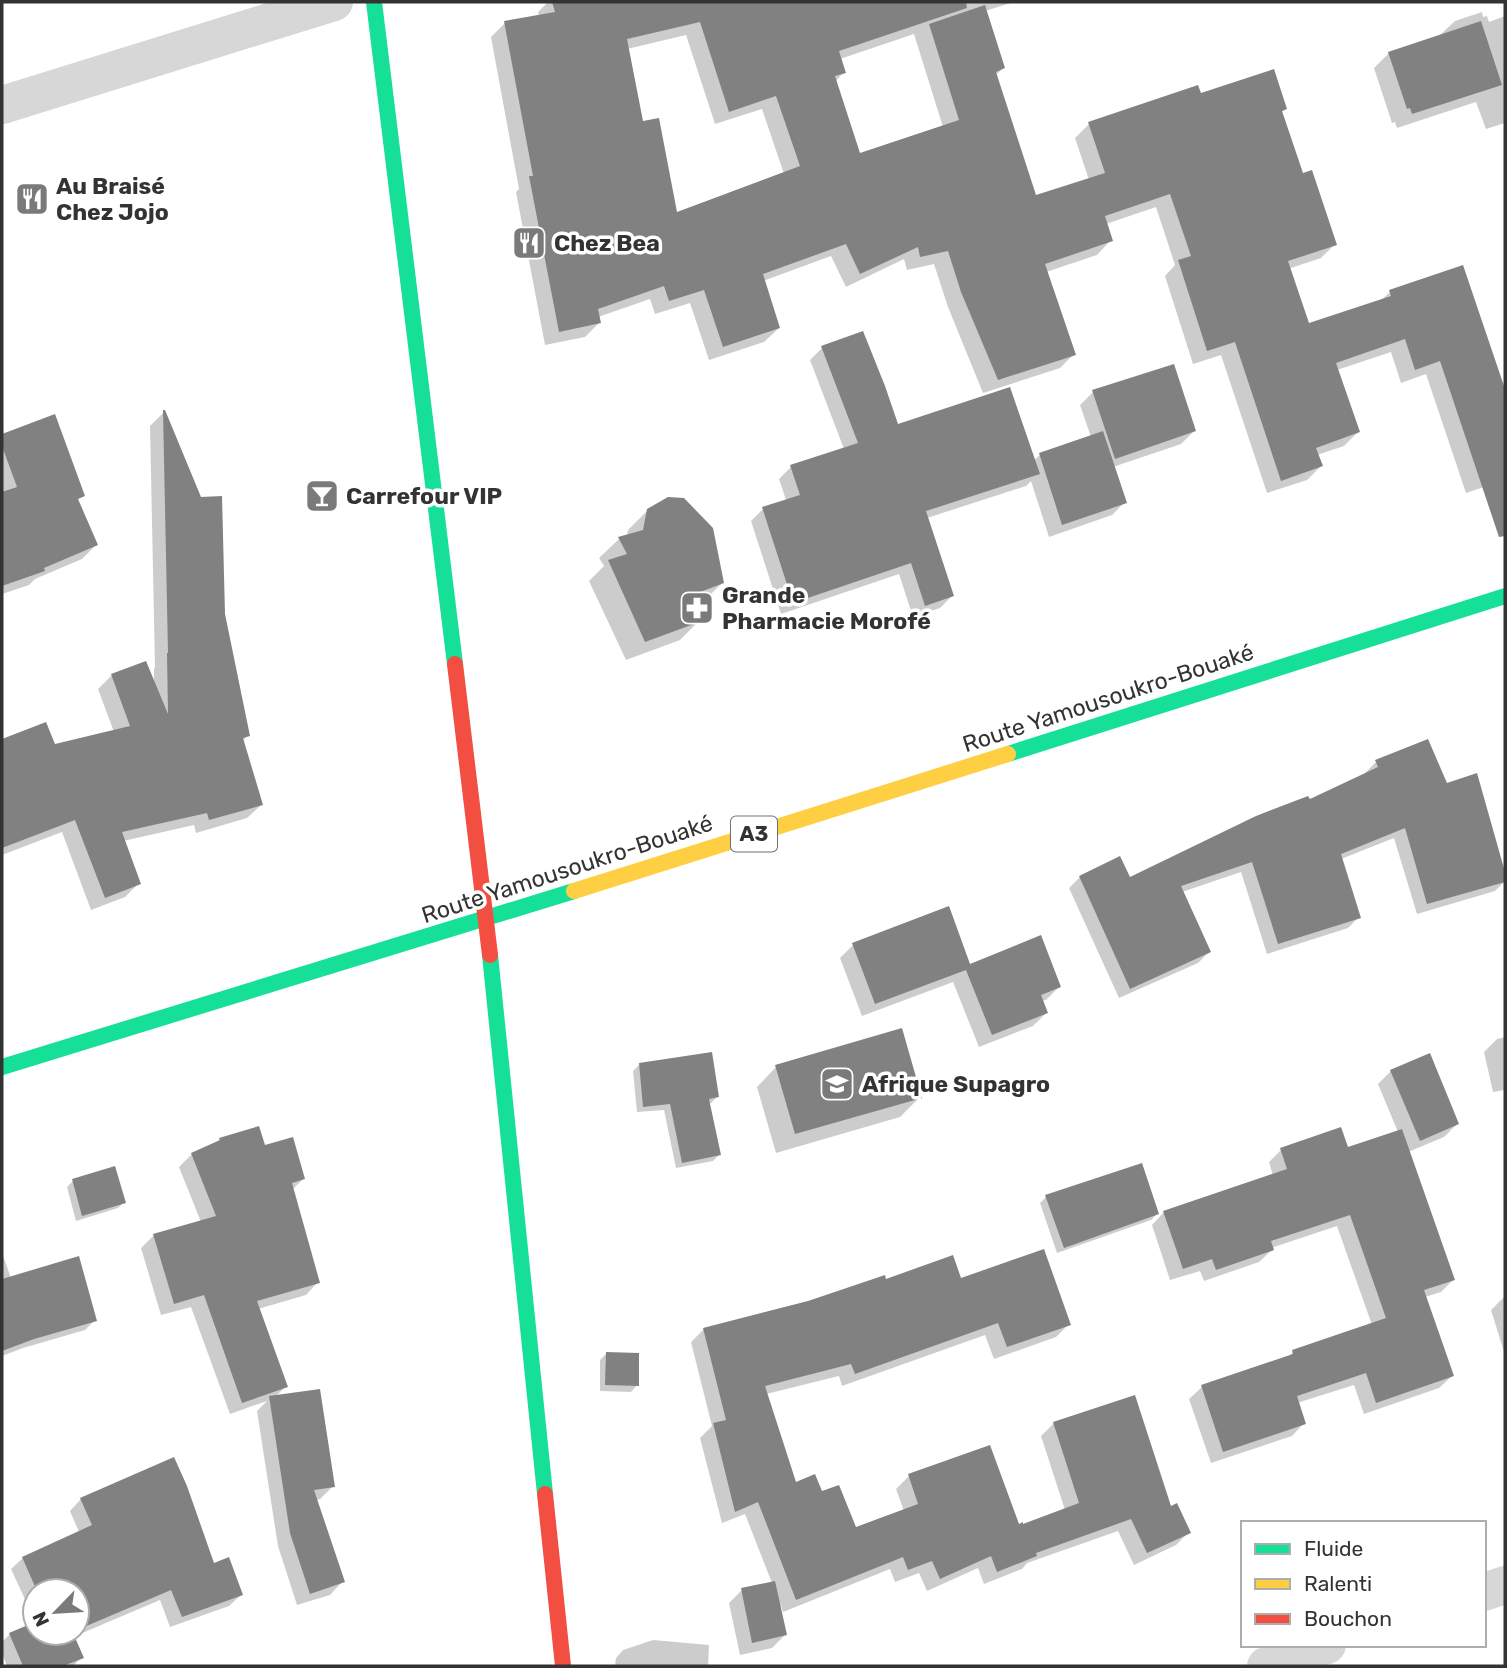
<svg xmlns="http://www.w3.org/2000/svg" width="1507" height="1668" font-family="Rubik,sans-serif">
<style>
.shadow{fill:#0003;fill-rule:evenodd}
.building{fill:#818181;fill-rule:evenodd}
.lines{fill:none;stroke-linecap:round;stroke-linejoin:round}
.street{stroke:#d7d7d7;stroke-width:38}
.fast{stroke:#16e098;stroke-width:16}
.slow{stroke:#ffcf43;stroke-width:16}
.jam{stroke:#f24e42;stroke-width:16}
.labels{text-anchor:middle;stroke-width:7;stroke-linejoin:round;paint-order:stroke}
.shield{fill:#fff;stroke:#707070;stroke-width:2}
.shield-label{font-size:21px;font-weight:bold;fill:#333}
.poi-label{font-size:23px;font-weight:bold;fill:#333;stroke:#fff;text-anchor:start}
.street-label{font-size:23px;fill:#333;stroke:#fff}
</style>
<rect width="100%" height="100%" fill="#fff"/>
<!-- shadow -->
<path class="shadow" d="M548 2H1014L985 11 1003 68 995 76 1035 197 1089 180 1075 138 1089 124 1200 96 1285 109 1281 113 1302 175 1335 244 1321 258 1288 269 1307 325 1380 301 1390 292 1504 390 1505 389V480L1466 493 1426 374 1401 383 1391 352 1337 370 1358 432 1344 446 1317 455 1321 466 1307 480 1267 493 1221 355 1193 364 1165 276 1175 265 1156 207 1106 224 1111 240 1097 255 1046 272 1074 354 1060 368 983 393 948 307 934 264 907 270 904 259 846 287 831 256 763 281 779 328 764 342 709 360 690 303 655 314 650 299 598 317 599 323 585 337 545 345 516 192 519 189 491 37 505 23 539 16 538 12ZM914 34 943 127 859 155 835 82 844 72 840 59ZM686 35 715 124 762 109 784 174 676 215 642 123 627 49Z
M1482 12 1483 17 1487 16 1489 22 1505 16V123L1486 129 1476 102 1397 128 1395 122 1392 123 1374 68 1389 53 1439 36 1455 21Z
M822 348 896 427 1033 461 1040 455 1091 437 1080 405 1093 392 1194 431 1181 444 1113 467 1125 502 1112 515 1049 537 1031 481 1026 486 927 518 952 596 940 608 913 617 899 574 781 614 751 521 763 509 786 500 779 479 791 467 844 449 810 360Z
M164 412 223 614 248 735 242 742 261 805 247 818 196 833 194 825 123 841 139 883 125 897 91 910 62 832 2 855V741L45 724 53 746 114 732 98 689 112 675 154 685V669L155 667 150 426Z
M54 416 77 499 96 545 82 559 35 579 29 585 2 594V436Z
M648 510 722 583 703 602 696 605 700 620 680 640 626 660 589 581 604 566 599 558 619 539 627 536 628 530Z
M1427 741 1446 785 1476 775 1505 879V881L1495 891 1417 914 1394 838 1341 859 1359 917 1348 928 1267 954 1241 872 1182 892 1209 952 1198 963 1119 998 1069 888 1080 877 1129 879 1309 801 1366 775 1365 773 1376 762Z
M853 945 969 966 1059 987 1046 1000 1042 1001 1046 1013 1033 1026 979 1047 953 982 862 1016 840 958Z
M1505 1037V1090L1493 1092 1484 1052 1497 1039Z
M640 1064 717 1097 711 1103H708L719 1155 713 1161 676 1168 664 1110 637 1112 633 1071Z
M776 1067 920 1097 900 1117 776 1153 757 1087Z
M1391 1071 1457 1124 1444 1137 1408 1152 1453 1280 1441 1292 1425 1297 1452 1376 1439 1388 1364 1414 1354 1385 1297 1403 1304 1423 1292 1436 1211 1463 1189 1399 1202 1387 1287 1358 1293 1352 1372 1325 1337 1226 1271 1248 1272 1250 1259 1262 1204 1281 1200 1271 1170 1280 1152 1225 1164 1212 1273 1176 1269 1162 1281 1150 1347 1149 1398 1132 1378 1084Z
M220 1139 264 1147 303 1179 292 1190 318 1282 306 1295 258 1309 286 1386 275 1397 333 1486 320 1499 316 1500 343 1581 330 1595 297 1605 278 1546 257 1411 267 1401 230 1414 191 1307 161 1315 141 1248 154 1235 201 1222 179 1167 192 1154 214 1145Z
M73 1181 124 1202 118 1208 76 1221 67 1187Z
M1046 1197 1157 1214 1151 1220 1057 1253 1040 1203Z
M2 1253 11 1278 95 1320 85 1330 23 1348 2 1356Z
M960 1280 1069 1324 1056 1337 994 1359 985 1335 842 1386 839 1376 766 1394 794 1484 821 1493 855 1529 904 1511 896 1489 909 1476 1018 1526 1065 1510 1041 1436 1054 1423 1170 1508 1189 1532 1176 1545 1134 1565 1118 1531 1027 1563 1022 1569 984 1584 978 1568 927 1591 919 1573 895 1582 890 1569 783 1612 780 1602 785 1635 772 1648 740 1655 729 1603 742 1590 772 1583 745 1514 722 1523 700 1438 712 1426 691 1342 704 1329 885 1281Z
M1504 1297H1505V1355L1491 1310Z
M606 1354 637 1385 631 1392 600 1391V1360Z
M81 1499 213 1565 241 1595 229 1606 170 1627 160 1600 73 1637 82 1657 73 1666H7L2 1653V1642L10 1634 35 1624V1633H77V1591H35V1621L11 1569 23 1558 79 1532 70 1511Z
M653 1640 709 1645 708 1666H615L616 1658 623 1650Z"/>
<!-- building -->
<path class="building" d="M552 2H966L967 8 839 51 846 73 835 76 860 153 959 120 929 24 985 5 1005 68 996 72 1036 195 1105 173 1088 122 1198 85 1201 93 1274 69 1287 109 1282 111 1303 173 1312 170 1337 245 1288 261 1309 323 1391 296 1389 290 1463 265 1505 389V536L1499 537 1440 361 1415 370 1405 339 1336 363 1360 432 1316 448 1323 466 1281 481 1235 342 1207 351 1178 260 1191 256 1170 194 1105 216 1113 241 1045 264 1076 355 998 380 961 292 948 251 920 257 918 247 860 274 846 244 763 274 780 328 723 347 704 290 669 301 664 286 598 309 601 323 559 332 529 176H533L504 21 555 12ZM700 22 729 112 776 96 800 166 677 212 659 118 643 121 627 39Z
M1481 21 1502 85 1412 114 1410 108 1407 109 1388 52Z
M863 331 885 386 898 424 1010 387 1040 474 926 511 954 596 925 606 911 563 793 603 762 507 800 495 790 465 858 443 821 346Z
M1174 364 1196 431 1115 459 1092 390Z
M163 410H165L201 497 222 496 225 614 250 736 243 738 263 805 209 820 207 813 122 832 141 884 105 898 75 820 2 848V739L46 722 55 744 130 726 111 674 146 661 168 714 167 653H168Z
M55 414 85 496 78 499 98 545 44 568 45 571 2 586V492L17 487 2 446V434Z
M1103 431 1127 503 1062 525 1039 453Z
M668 497 684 498 713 528 724 583 695 594 702 621 645 642 608 560 627 554 618 537 643 530 647 509Z
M1428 739 1447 783 1477 773 1505 872V882L1427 904 1405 828 1341 854 1361 918 1278 944 1252 862 1181 886 1211 952 1130 989 1079 876 1120 856 1130 877 1256 816 1308 796 1310 799 1378 767 1375 760Z
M949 906 970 964 1041 935 1061 987 1041 995 1048 1013 992 1035 966 970 875 1004 852 943Z
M902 1028 922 1098 795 1134 775 1065Z
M712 1052 719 1097 709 1099 721 1155 682 1163 670 1104 643 1107 639 1063Z
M1430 1053 1459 1124 1420 1141 1390 1070Z
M259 1126 265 1145 293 1137 305 1179 292 1183 320 1283 257 1301 288 1387 242 1403 204 1295 174 1304 153 1234 216 1216 191 1153 220 1140 219 1138Z
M1341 1127 1348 1147 1402 1129 1455 1280 1424 1290 1454 1376 1376 1403 1366 1373 1297 1396 1306 1424 1223 1452 1201 1385 1293 1354 1292 1350 1386 1318 1350 1215 1271 1241 1274 1250 1216 1270 1212 1259 1183 1269 1163 1211 1287 1169 1280 1148Z
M1142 1163 1159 1214 1064 1248 1045 1195Z
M115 1166 126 1203 82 1216 72 1179Z
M1044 1249 1071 1325 1007 1347 998 1323 855 1374 851 1364 765 1386 796 1482 815 1474 822 1491 839 1485 856 1527 918 1504 908 1474 990 1445 1019 1524 1023 1522V1524L1079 1503 1053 1422 1135 1395 1171 1506 1177 1503 1191 1533 1147 1553 1131 1519 1036 1553 1037 1556 997 1572 991 1556 940 1579 932 1561 908 1570 903 1557 796 1600 758 1502 735 1512 713 1423 726 1420 703 1328 808 1301 885 1275 886 1279 953 1255 961 1278Z
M79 1256 97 1321 34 1339 2 1351V1279Z
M606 1352 639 1353V1386L605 1385Z
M320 1389 335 1487 314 1490 345 1582 310 1594 290 1533 269 1396Z
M174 1457 187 1486 214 1563 229 1557 243 1595 182 1617 171 1590 77 1630V1591H37L22 1557 92 1525 80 1498Z
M775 1581 787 1635 752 1643 741 1588Z
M35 1622V1633H73L84 1658 63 1666H23L9 1633Z"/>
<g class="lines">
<!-- street -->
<path class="street" d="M2 105 334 2
M1484 1592 1505 1585
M1266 1666 1327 1645"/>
<!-- fast -->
<path class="fast" d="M374 2 455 664
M1008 754 1505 596
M490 955 545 1494
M2 1067 574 891"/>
<!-- slow -->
<path class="slow" d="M574 891 1008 754"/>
<!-- jam -->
<path class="jam" d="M455 664 490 955
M545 1494 563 1666"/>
</g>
<!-- icons -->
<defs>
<symbol id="restaurant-square" viewBox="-11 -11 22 22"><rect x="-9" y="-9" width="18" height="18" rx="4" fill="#7a7a7a" stroke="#fff"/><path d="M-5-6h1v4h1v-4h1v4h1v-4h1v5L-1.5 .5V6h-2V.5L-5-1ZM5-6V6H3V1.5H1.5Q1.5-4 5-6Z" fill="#fff"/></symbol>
<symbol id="bar-square" viewBox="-11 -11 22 22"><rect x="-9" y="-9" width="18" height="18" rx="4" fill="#7a7a7a" stroke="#fff"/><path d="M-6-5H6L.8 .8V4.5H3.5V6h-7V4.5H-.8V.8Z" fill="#fff"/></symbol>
<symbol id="pharmacy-square" viewBox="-11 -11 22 22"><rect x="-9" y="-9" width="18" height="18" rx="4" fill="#7a7a7a" stroke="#fff"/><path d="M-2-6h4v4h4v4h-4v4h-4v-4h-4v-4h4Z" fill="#fff"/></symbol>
<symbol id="school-square" viewBox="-11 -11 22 22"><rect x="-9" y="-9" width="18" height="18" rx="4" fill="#7a7a7a" stroke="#fff"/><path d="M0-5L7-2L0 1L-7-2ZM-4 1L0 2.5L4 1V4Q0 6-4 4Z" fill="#fff"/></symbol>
</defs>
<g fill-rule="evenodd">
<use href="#restaurant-square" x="13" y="180" width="38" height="38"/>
<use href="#restaurant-square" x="510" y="224" width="38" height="38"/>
<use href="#bar-square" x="303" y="477" width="38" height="38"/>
<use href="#pharmacy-square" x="678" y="589" width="38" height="38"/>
<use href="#school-square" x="818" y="1065" width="38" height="38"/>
</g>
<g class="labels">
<!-- shield labels -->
<rect class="shield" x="731" y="816.5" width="46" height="35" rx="5"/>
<g class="shield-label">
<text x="754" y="841">A3</text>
</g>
<!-- poi labels -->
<g class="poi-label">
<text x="56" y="194">Au Braisé<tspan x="56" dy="26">Chez Jojo</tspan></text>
<text x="554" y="251">Chez Bea</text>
<text x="346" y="504">Carrefour VIP</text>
<text x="722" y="603">Grande<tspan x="722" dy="26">Pharmacie Morofé</tspan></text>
<text x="862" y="1092">Afrique Supagro</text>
</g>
<!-- street labels -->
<g class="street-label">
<text transform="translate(1108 698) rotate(-18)" y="8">Route Yamousoukro-Bouaké</text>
<text transform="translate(567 869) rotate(-18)" y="8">Route Yamousoukro-Bouaké</text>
</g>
</g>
<!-- border -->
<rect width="1507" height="1668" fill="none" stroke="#333333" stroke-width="7"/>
<!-- legend -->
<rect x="1241" y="1521" width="245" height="126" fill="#ffffff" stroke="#adadad" stroke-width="2"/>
<rect x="1255" y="1544" width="35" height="10" fill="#16e098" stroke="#adadad" stroke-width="2"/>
<text x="1304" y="1556" font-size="21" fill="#333333">Fluide</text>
<rect x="1255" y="1579" width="35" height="10" fill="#ffcf43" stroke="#adadad" stroke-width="2"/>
<text x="1304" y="1591" font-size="21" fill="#333333">Ralenti</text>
<rect x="1255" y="1614" width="35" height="10" fill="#f24e42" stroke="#adadad" stroke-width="2"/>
<text x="1304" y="1626" font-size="21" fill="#333333">Bouchon</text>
<!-- north arrow -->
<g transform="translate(56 1612) rotate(245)"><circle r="33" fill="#ffffff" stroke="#adadad" stroke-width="2"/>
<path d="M0-5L12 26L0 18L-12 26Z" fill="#7a7a7a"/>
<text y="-10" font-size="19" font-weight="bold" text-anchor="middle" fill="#333333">N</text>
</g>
</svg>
